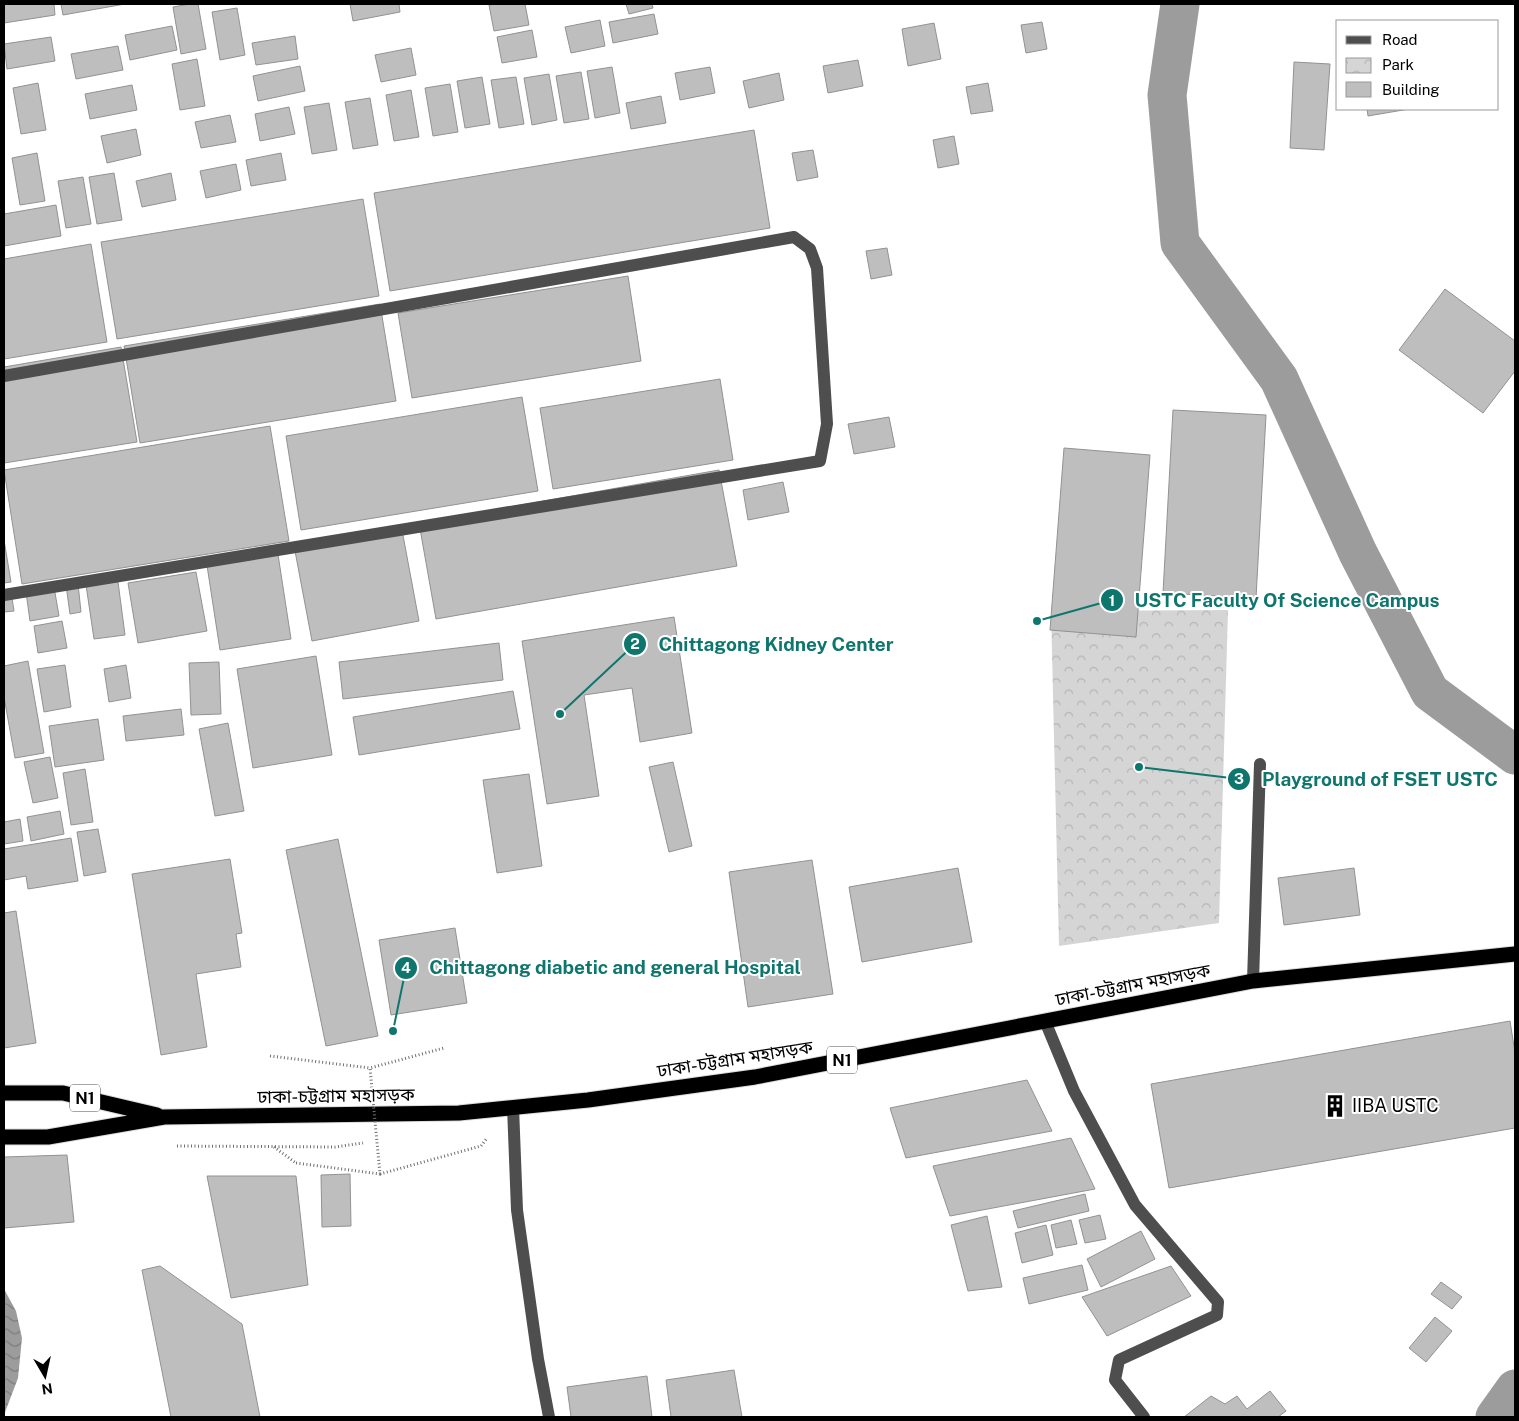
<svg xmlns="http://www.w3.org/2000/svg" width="1519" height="1421" font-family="'Public Sans','Noto Sans Bengali',sans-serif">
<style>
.park{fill:url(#park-crowns)}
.water{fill:url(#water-waves)}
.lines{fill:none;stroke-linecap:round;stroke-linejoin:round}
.canal{stroke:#9c9c9c;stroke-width:39}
.building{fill:#bebebe;stroke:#929292}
.highway-casing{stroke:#dbdbdb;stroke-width:17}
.path{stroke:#707070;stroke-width:3;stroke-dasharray:1 2.5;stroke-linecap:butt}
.minor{stroke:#4e4e4e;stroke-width:12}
.highway{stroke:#000;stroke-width:15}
.path-bridge{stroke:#707070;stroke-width:3;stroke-dasharray:1 2.5;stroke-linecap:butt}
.labels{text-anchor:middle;stroke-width:4;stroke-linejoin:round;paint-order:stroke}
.shield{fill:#fff;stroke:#4c4c4c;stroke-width:1}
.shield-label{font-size:16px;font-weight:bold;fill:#000}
.street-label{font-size:18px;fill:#000;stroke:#fff}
.poi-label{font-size:18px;fill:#000;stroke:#fff;text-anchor:start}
.leader{fill:none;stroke:#0f766e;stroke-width:2}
.callout-dot{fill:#0f766e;stroke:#fff;stroke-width:2}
.mark-label{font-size:15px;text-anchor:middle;font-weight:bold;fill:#fff}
.callout-label{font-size:19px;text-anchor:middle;font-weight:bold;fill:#0f766e;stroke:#fff;stroke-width:4;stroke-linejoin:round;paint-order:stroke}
</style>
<defs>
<pattern id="park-crowns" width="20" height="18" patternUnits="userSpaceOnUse" patternTransform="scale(1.25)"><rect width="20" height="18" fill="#d5d5d5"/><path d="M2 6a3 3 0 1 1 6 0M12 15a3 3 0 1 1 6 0" fill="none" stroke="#b5b5b5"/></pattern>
<pattern id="water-waves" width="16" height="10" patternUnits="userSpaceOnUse" patternTransform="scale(1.25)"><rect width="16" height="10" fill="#9c9c9c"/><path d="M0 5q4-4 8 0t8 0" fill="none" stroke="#7d7d7d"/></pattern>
</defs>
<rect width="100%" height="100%" fill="#fff"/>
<!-- park -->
<path class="park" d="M1228 610 1219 923 1059 946 1051 611Z"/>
<!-- water -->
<path class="water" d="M4 1289 16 1311 22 1338 18 1378 4 1415Z"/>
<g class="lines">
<!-- canal -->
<path class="canal" d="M1180 4 1167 95 1180 243 1279 379 1358 553 1430 692 1515 755
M1495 1417 1515 1389"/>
</g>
<!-- building -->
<path class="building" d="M4 4H54L55 15 4 23Z
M61 4H125L63 15Z
M190 4H198L206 49 181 54 173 7Z
M350 4H399L400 12 353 21Z
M496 4H525L529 25 494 31 489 5Z
M626 4H652L653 8 629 14Z
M237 8 245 55 220 60 212 12Z
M654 14 658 34 613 43 609 22Z
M600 20 605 46 571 53 565 27Z
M1042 22 1047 49 1026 53 1021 25Z
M934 23 941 59 908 66 902 29Z
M172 26 177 50 130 60 125 35Z
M532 30 537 57 502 63 497 37Z
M295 36 298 59 256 65 252 43Z
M51 37 55 61 7 69 4 44Z
M118 46 123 70 76 79 71 54Z
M411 48 416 75 381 82 375 55Z
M197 59 205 106 180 110 172 64Z
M858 60 863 86 828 93 823 66Z
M1294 62 1330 64 1324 150 1290 148Z
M300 66 305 91 258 101 253 76Z
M612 67 620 113 595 118 587 71Z
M710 67 715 93 680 100 675 73Z
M581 72 589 119 564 123 556 76Z
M779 73 784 100 749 108 743 81Z
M549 74 557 120 532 125 524 78Z
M482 77 490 124 465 128 457 81Z
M516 77 524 124 499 128 491 80Z
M38 83 46 130 21 134 13 88Z
M988 83 993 111 971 114 966 87Z
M450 84 458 132 433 136 425 88Z
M132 85 137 110 90 119 85 94Z
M411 90 419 137 394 141 386 95Z
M661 96 666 123 631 129 626 103Z
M370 98 378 145 353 149 345 102Z
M329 103 337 150 312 154 304 107Z
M289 107 295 134 260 141 255 114Z
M1367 109H1409L1368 116Z
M230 115 236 142 201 148 195 122Z
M136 129 141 155 107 163 101 136Z
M754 130 770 228 390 291 374 193Z
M954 136 959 164 938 168 933 140Z
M813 150 818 177 797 181 792 153Z
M37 153 45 201 20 205 12 158Z
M281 153 286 180 251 186 246 160Z
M236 164 241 190 206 198 200 171Z
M114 173 122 220 97 224 89 177Z
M171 173 176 200 142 207 136 181Z
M83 177 91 224 66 228 58 181Z
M363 199 379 296 117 339 101 242Z
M56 205 61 236 4 246V214Z
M91 244 107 342 4 359V259Z
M887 248 892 275 871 279 866 251Z
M628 276 641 361 412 398 398 313Z
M1445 289 1515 341V371L1483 413 1399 350Z
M380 304 396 401 140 443 124 346Z
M121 347 137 442 4 463V367Z
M720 379 733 460 553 489 540 408Z
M522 397 538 491 301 530 286 436Z
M1173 410 1266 415 1256 598 1163 593Z
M889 417 895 447 854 454 848 424Z
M270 426 289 541 22 584 4 470Z
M1064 448 1150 455 1136 637 1050 630Z
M719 470 737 566 436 619 419 523Z
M783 482 789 512 748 520 743 490Z
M402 530 419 621 312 641 295 551Z
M4 540 11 582 4 583Z
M277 548 291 639 220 650 206 559Z
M196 572 207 631 138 643 128 583Z
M118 582 125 635 94 639 86 585Z
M78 584 81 612 70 614 66 585Z
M54 587 59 616 30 621 26 592Z
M11 592 14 611 4 612V593Z
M674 617 692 733 640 742 632 688 584 695 599 796 547 804 522 641Z
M62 621 67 648 38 653 34 626Z
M499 643 503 680 343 699 339 662Z
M316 656 332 755 253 768 237 669Z
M28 661 44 753 15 758 4 697V666Z
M219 662 221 714 191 715 189 663Z
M65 665 71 707 44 712 37 669Z
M126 665 131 698 109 702 104 669Z
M513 691 520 729 359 755 353 717Z
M181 709 184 735 126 741 123 716Z
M98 719 104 760 55 767 49 726Z
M228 723 244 811 215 816 199 729Z
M50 757 58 798 33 803 24 762Z
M673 762 692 846 669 852 649 767Z
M85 769 93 822 71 825 63 773Z
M529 774 542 866 497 873 483 780Z
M60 811 64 834 31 841 27 817Z
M20 819 23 841 4 844V822Z
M98 829 106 872 84 876 77 832Z
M71 838 78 881 28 889 26 876 4 880V849Z
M338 839 378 1036 326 1046 286 850Z
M230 859 242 933 236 934 241 967 196 974 207 1047 161 1055 132 874Z
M812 860 833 994 748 1007 729 872Z
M958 868 972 942 862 962 849 887Z
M1354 868 1360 915 1284 925 1278 878Z
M16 911 36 1043 4 1048V913Z
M455 928 467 1003 391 1015 379 940Z
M1510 1021 1515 1053V1128L1169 1188 1151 1084Z
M1027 1080 1052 1131 906 1158 890 1108Z
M1071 1138 1095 1189 950 1216 933 1166Z
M67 1155 74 1222 4 1228V1157Z
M350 1174 351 1226 322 1227 321 1175Z
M207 1176H296L308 1285 231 1298Z
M1085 1194 1089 1211 1018 1228 1013 1211Z
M1100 1215 1106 1239 1085 1243 1079 1220Z
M987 1216 1002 1287 968 1291 951 1225Z
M1071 1220 1077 1244 1056 1248 1051 1225Z
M1046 1225 1053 1255 1022 1263 1015 1233Z
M1141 1231 1155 1259 1101 1287 1087 1259Z
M1082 1265 1088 1290 1029 1304 1023 1278Z
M160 1266 242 1324 260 1417H171L142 1270Z
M1171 1266 1191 1296 1107 1336 1082 1297Z
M1441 1282 1462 1297 1452 1309 1431 1294Z
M1435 1317 1452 1331 1426 1362 1409 1348Z
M734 1370 742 1417H671L666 1380Z
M647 1376 652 1417H571L567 1387Z
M1270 1391 1286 1411 1278 1417H1184L1211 1396 1225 1404 1237 1396 1247 1409Z"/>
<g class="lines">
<defs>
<path id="highway" d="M4 1093H63L157 1115
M4 1137H48L164 1117 459 1113 588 1100 755 1077 1253 981 1515 954"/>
</defs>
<!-- highway casing -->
<use href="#highway" class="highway-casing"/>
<!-- path -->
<path class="path" d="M270 1056 370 1068
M177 1146 335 1147 363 1143
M274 1147 296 1163
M380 1174 481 1146 487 1138"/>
<!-- minor -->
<path class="minor" d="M4 376 794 237 810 249 817 268 827 424 820 461 4 595
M1253 981 1260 764
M1045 1021 1074 1091 1135 1205 1218 1302 1217 1315 1119 1360 1115 1380 1144 1417
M513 1107 517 1210 538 1359 549 1417"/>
<!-- highway -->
<use href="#highway" class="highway"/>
<!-- path-bridge -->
<path class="path-bridge" d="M296 1163 380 1174 370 1068 444 1048"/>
</g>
<!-- icons -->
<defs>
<symbol id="building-bare" viewBox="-9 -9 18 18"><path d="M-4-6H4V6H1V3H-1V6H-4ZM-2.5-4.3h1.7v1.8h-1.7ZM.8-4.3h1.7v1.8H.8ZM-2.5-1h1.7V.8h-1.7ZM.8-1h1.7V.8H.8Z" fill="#000" stroke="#fff" stroke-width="2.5" paint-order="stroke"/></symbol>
</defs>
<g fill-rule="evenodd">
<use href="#building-bare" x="1319" y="1090" width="32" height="32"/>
</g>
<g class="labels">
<!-- shield labels -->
<g class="shield">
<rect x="827" y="1046.5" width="30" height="27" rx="4"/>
<rect x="70" y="1084.5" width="30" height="27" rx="4"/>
</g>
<g class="shield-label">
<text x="842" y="1066">N1</text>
<text x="85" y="1104">N1</text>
</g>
<!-- street labels -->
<g class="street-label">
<text transform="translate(1133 985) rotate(-11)" y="6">ঢাকা-চট্টগ্রাম মহাসড়ক</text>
<text transform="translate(735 1059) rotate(-9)" y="6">ঢাকা-চট্টগ্রাম মহাসড়ক</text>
<text transform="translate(336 1096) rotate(-1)" y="6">ঢাকা-চট্টগ্রাম মহাসড়ক</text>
</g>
<!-- poi labels -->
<g class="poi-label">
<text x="1352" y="1112">IIBA USTC</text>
</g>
</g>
<!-- callouts -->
<path class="leader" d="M1037 621L1112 600M560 714L635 644M1139 767L1239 779M393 1031L406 968"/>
<g class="callout-dot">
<circle cx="1037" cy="621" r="5"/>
<circle cx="560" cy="714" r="5"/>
<circle cx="1139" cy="767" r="5"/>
<circle cx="393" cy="1031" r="5"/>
<circle cx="1112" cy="600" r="12"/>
<circle cx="635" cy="644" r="12"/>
<circle cx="1239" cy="779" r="12"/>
<circle cx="406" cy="968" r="12"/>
</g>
<g class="mark-label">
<text x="1112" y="606">1</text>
<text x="635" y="649">2</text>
<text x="1239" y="784">3</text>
<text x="406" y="973">4</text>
</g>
<g class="callout-label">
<text x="1287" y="607">USTC Faculty Of Science Campus</text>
<text x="776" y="651">Chittagong Kidney Center</text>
<text x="1380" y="786">Playground of FSET USTC</text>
<text x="615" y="974">Chittagong diabetic and general Hospital</text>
</g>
<!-- border -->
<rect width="1519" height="1421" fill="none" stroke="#000000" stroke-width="10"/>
<!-- legend -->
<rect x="1336" y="20" width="162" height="90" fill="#ffffff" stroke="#999999"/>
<rect x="1346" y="36" width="25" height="8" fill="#4e4e4e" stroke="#999999"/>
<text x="1382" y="45" font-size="15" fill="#000000">Road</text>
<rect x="1346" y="58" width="25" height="15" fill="url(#park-crowns)" stroke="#999999"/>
<text x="1382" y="70" font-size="15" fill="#000000">Park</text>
<rect x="1346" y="82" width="25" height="15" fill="#bebebe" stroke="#999999"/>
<text x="1382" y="95" font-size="15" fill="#000000">Building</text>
<!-- north arrow -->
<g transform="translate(45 1376) rotate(171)" stroke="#ffffff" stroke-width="4" paint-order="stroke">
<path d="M0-4L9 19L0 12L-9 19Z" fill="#000000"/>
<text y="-8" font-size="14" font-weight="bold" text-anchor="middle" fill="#000000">N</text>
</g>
</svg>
